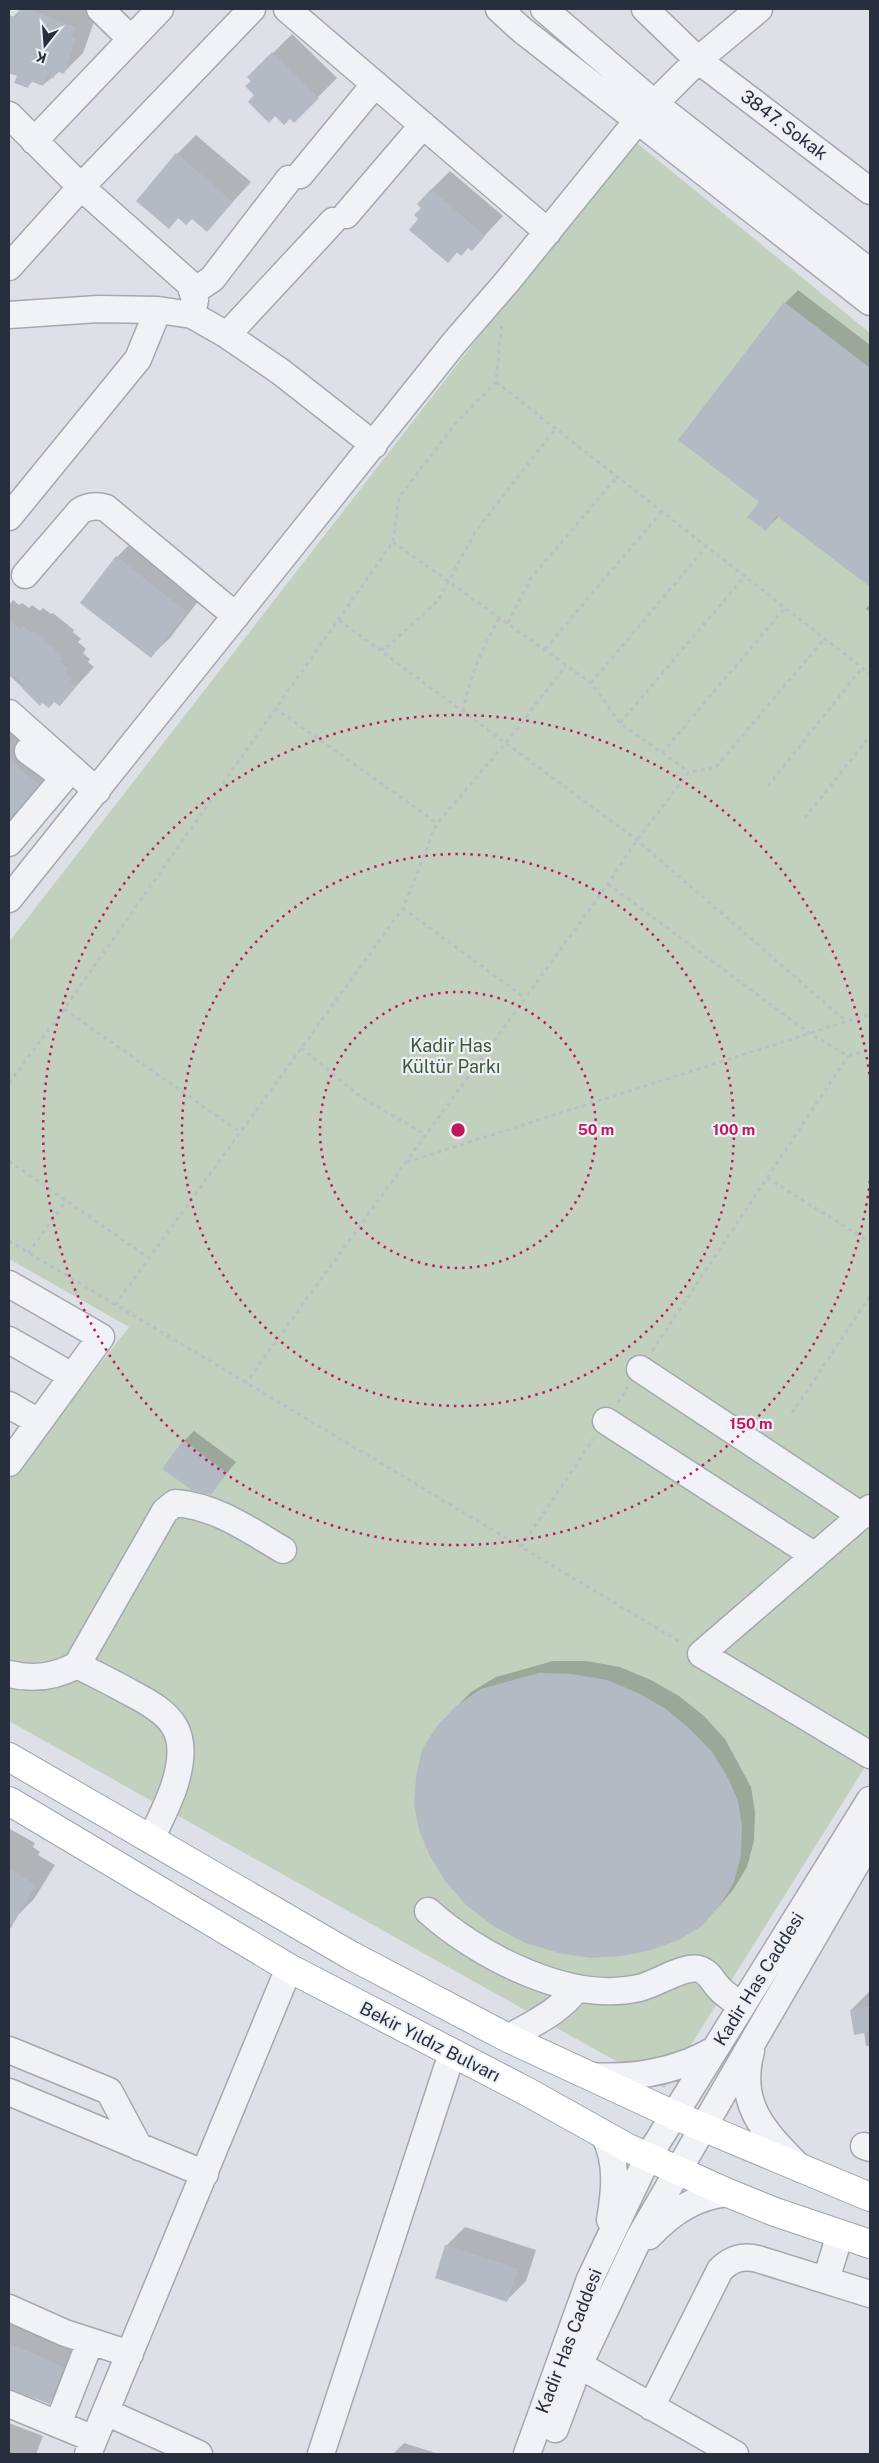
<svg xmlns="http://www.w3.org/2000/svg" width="879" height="2463" font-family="'Public Sans',sans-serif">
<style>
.green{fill:#c2d1be}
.shadow{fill:#0003}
.building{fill:#b4bac4}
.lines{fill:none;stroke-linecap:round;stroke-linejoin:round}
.minor-casing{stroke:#a3a8b1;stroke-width:29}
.major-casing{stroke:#9ca4b3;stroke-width:30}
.path{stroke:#bcbfc6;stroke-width:3;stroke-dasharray:4 4;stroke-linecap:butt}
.minor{stroke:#f0f2f6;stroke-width:26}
.major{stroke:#fff;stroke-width:28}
.ring{fill:none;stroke:#c2185b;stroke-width:2.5;stroke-dasharray:2.5 5}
.labels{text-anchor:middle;stroke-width:4.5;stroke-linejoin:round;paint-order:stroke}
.street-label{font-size:18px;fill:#272e3e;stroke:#edf0f5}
.park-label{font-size:18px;fill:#395a34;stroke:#edf0f5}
.centre{fill:#c2185b;stroke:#edf0f5;stroke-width:2.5}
.ring-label{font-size:15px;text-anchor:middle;font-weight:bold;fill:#c2185b;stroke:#edf0f5;stroke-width:4.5;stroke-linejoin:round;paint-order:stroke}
</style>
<rect width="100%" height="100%" fill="#dde1e7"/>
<!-- green -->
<path class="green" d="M632 139 870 333V1759L664 2088 9 1721V1480L129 1327 9 1259V942Z"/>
<!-- shadow -->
<path class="shadow" d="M21 9H93L90 18 95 19 83 53 64 72 60 71 43 85 33 81 28 86 18 75 9 72V31L13 17Z
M292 34 337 78 294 121 256 95 252 81 249 77Z
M196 135 251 182 207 230 177 154Z
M450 171 503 216 471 250 468 247 458 251 448 262 420 219 431 190Z
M798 290 870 345V585L779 516 766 529 761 502 785 303Z
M136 538 205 592 170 638 150 657 81 602 117 557Z
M13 600 19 605 22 603 29 608 32 605 40 611 43 608 51 614 53 613 74 630 73 632 81 639 78 642 86 649 83 653 90 659 88 662 94 667 60 704 55 700 43 701 40 704 9 675V605Z
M870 604V612L866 609Z
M9 725 57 764 9 822Z
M194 1431 236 1462 210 1494 184 1441Z
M553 1661H586L620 1667 651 1680 679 1696 704 1716 725 1739 751 1787 755 1812 754 1841 747 1867 733 1890 715 1911 457 1706 471 1692 496 1677Z
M10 1829 35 1843 33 1847 40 1852 38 1855 55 1865 34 1899 15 1918 9 1914Z
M870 1991V2046H866L864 2032 851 2010Z
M465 2227 536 2250 526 2281 507 2300 446 2246Z
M9 2316 82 2348 68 2384 49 2403 15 2389H9Z
M9 2423 43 2436 36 2454H9Z
M404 2443 439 2454H393Z"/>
<!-- building -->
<path class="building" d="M20 9H28L75 27 72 37 76 38 64 74 56 71 54 78 46 76 43 86 30 81 28 88 14 83 17 76 9 73V15L17 18Z
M272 52 319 98 294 123 290 119 284 125 275 116 269 123 248 102 254 95 245 86 251 81 247 77Z
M176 153 233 202 207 232 192 219 186 225 178 218 169 229 136 201Z
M431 189 485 236 472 251 468 248 461 256 457 252 448 263 409 230 418 219 414 215 421 208 417 204Z
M784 302 870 368V587L777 516 766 531 747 517 759 502 678 440Z
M116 556 187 612 151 658 80 603Z
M9 620 20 629 23 626 31 633 33 631 56 650 55 652 63 659 60 662 68 669 65 673 72 678 70 681 76 687 60 706 54 702 49 708 42 703 40 706 22 688 25 685 9 672Z
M9 759 39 784 9 820Z
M183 1440 227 1473 211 1495 192 1490 162 1469Z
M539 1673 572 1674 607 1680 638 1693 666 1709 691 1730 712 1752 728 1778 738 1801 742 1826 741 1855 734 1882 720 1905 702 1926 679 1940 651 1950 622 1956 591 1958 559 1953 525 1943 495 1927 467 1906 445 1881 429 1854 419 1830 414 1804 416 1777 422 1749 437 1726 456 1706 481 1689Z
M9 1868 36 1885 9 1931Z
M870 2006V2032L854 2035 850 2010Z
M445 2245 518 2269 507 2302 435 2278Z
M9 2343 64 2367 50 2404 9 2389Z"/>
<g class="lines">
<defs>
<path id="minor" d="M100 9 131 39
M287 9 548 232
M499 9 522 30 870 302
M544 9 655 104 870 272
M645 9 698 60 870 191
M9 115 81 187 190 284 195 300 192 315
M34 141 160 9
M300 175 375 84
M346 215 423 125
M9 267 81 187 252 9
M194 291 212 279 289 179
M9 315 98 309 158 310 192 315 227 335 281 372 374 445
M227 335 333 221
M9 517 138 359 158 310
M25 575 80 511C88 506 96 505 106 508L236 616
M9 713 97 791
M9 843 62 780 61 775 28 751
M9 899 454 343 506 283 638 120 698 60 759 9
M9 1284 101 1337 9 1463
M9 1340 72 1376
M640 1369 862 1516
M9 1405 39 1422
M606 1421 815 1556
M870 1508 701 1654 870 1755
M77 1665C95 1674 113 1683 131 1693 172 1714 190 1731 176 1780 171 1800 159 1820 151 1840
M9 1674C34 1680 55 1677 77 1665L165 1511 175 1503C216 1506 249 1530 283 1550
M428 1911C478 1956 570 2004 639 1988 657 1984 683 1965 699 1969 710 1972 713 1983 721 1990 727 1996 735 2001 742 2006
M508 2038C532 2024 561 2011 577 1988
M9 2050 109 2091 139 2147
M751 2051C736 2106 766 2133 801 2169
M590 2076C635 2079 675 2072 714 2050
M9 2092 205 2174
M604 2135C618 2161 615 2191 610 2220
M864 2146 870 2148
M649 2236C671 2213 695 2196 728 2193
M826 2280 840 2234
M9 2308 65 2333 130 2354
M579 2365 735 2454
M9 2404 94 2439
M651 2407 720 2270C731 2259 742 2255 758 2259L870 2294
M106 2412 199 2454
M58 2424 90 2342
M555 2429 579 2365 639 2238 870 1840
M88 2454 289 1968
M321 2454 452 2053
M527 2454 590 2279 648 2157 870 1800"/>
<path id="major" d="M9 1757 352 1956 508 2038 674 2115 870 2197
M9 1801 289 1968 526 2091 628 2148 728 2193 775 2212 870 2244"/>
</defs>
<!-- minor casing -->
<use href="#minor" class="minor-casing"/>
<!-- major casing -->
<use href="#major" class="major-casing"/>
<!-- path -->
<path class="path" d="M496 382 870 674
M393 542 591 683 620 723 689 772
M339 620 637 840 846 1021
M508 623 531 578 618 476
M380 648 384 650 438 601 475 532 556 428
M545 649 662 511
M591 683 706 547
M275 708 437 823
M463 711C468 679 483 646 500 617
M620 723 744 577
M662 753 785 608
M768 786 862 668
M805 818 870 736
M608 884 809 1033 848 1056 870 1050
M403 908 525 998
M64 1009 240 1132
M301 1048 361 1097 426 1135
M9 1083 64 1009 393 542 399 497 457 422 496 382 502 321
M9 1161 149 1258
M407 1162 870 1014
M767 1178 870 1242
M9 1241 682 1643
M28 1253 66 1201
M115 1305 403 908 437 823 506 743 566 665
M652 1351 848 1056
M245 1384 608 884 637 840 689 772 715 768 824 639
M618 1403 628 1387
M792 1413 870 1296
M521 1547 593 1439"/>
<!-- minor -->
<use href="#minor" class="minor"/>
<!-- major -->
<use href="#major" class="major"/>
</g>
<!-- distance rings -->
<g class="ring">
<circle cx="458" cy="1130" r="138"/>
<circle cx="458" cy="1130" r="276"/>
<path d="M870 1181A415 415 0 1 1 870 1079"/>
</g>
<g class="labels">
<!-- street labels -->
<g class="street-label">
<text transform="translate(784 125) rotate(37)" y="6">3847. Sokak</text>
<text transform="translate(759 1979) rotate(-58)" y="6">Kadir Has Caddesi</text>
<text transform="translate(430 2042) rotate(27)" y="6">Bekir Yıldız Bulvarı</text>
<text transform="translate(569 2341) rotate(-69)" y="6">Kadir Has Caddesi</text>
</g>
<!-- park labels -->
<g class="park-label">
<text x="451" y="1052">Kadir Has<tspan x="451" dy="21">Kültür Parkı</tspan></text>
</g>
</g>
<circle cx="458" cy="1130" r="8" class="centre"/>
<g class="ring-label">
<text x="596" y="1135">50 m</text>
<text x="734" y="1135">100 m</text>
<text x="751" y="1429">150 m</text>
</g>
<!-- border -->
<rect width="879" height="2463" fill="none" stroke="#272e3e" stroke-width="20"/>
<!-- north arrow -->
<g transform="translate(45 45) rotate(197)" stroke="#edf0f5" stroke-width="4" paint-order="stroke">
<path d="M0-4L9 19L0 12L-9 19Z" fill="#272e3e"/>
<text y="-8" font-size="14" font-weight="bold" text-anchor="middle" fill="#272e3e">K</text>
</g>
</svg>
